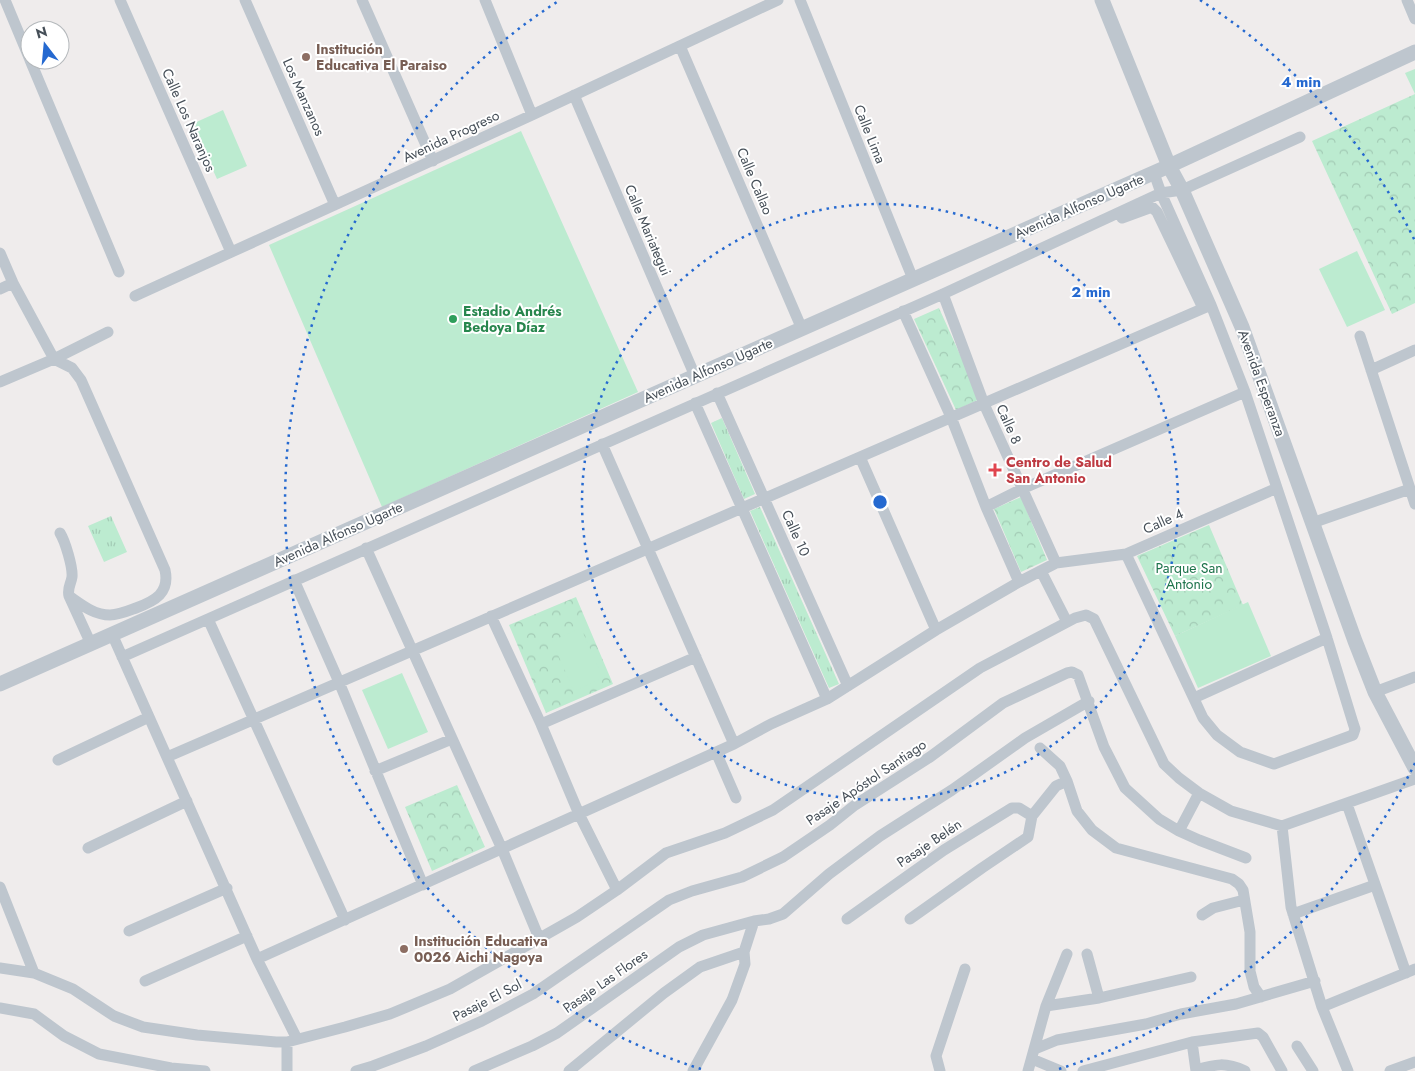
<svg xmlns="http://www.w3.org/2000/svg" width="1415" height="1071" font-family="Jost,sans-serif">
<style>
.grass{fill:url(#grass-tufts)}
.forest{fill:url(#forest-crowns)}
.pitch{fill:#bcebd0}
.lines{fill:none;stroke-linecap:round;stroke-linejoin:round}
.minor{stroke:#bec6ce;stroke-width:11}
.tertiary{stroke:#bec6ce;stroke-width:15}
.ring{fill:none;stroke:#2569d0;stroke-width:2.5;stroke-dasharray:2.5 5}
.education-dot{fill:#8d6e63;stroke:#fff;stroke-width:2}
.leisure-dot{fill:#2e9e5b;stroke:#fff;stroke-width:2}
.health-dot{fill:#e0444e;stroke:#fff;stroke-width:2}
.labels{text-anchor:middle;stroke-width:4;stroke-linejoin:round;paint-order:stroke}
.education-label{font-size:14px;font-weight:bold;fill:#785e54;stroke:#fff;text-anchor:start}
.street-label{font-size:14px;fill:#464f58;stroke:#fff}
.leisure-label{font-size:14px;font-weight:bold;fill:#27864d;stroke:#fff;text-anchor:start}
.health-label{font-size:14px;font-weight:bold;fill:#be3a42;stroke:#fff;text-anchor:start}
.park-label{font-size:14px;fill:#1d734b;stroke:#fff}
.centre{fill:#2569d0;stroke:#fff;stroke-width:2.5}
.ring-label{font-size:15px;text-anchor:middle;font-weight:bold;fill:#2569d0;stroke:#fff;stroke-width:4;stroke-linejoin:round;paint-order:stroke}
</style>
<defs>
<pattern id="grass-tufts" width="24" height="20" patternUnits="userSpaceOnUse" patternTransform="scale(1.25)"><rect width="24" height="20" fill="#bcebd0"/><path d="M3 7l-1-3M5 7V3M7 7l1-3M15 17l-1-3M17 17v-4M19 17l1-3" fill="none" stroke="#a3cbb5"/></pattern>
<pattern id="forest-crowns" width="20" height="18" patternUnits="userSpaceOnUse" patternTransform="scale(1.25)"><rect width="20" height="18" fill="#bcebd0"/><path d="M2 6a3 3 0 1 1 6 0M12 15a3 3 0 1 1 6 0" fill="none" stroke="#a3cbb5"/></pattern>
</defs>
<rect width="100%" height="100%" fill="#efecec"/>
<!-- grass -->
<path class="grass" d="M722 418 755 494 744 499 711 423Z
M760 507 839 684 829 688 750 511Z
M111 516 127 552 104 562 88 526Z"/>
<!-- forest -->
<path class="forest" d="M1415 94V303L1392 314 1312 141Z
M939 308 980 399 956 410 914 319Z
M1021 497 1047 560 1021 572 994 509Z
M1209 525 1243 605 1175 636 1137 556Z
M576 597 613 684 546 713 509 625Z
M457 785 485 847 432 871 405 807Z"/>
<!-- pitch -->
<path class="pitch" d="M1415 69V94L1405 73Z
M223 110 247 166 217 179 192 124Z
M521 131 638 392 382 507 269 245Z
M1357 251 1385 310 1347 327 1319 269Z
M1248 602 1271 656 1198 688 1175 636Z
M581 628 603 678 574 691 552 641Z
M402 673 428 732 388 749 362 690Z"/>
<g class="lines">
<!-- minor -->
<path class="minor" d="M5 0 30 60
M120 0 231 252
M245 0 335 205
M362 0 433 161
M485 0 532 115
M800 0 913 279
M1407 0 1415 19
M680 46 802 329
M30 60 119 272
M574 95 695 376
M1122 218 1152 207 1157 212 1203 308
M0 253 13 283 54 359
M0 289 13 283
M943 294 984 404 1056 563
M135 296 532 115 778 0
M903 311 951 417 986 507 1019 582
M1360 336 1415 504
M54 359 72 368 81 380 165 570C170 593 155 601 136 608 128 611 119 615 110 615 94 615 82 605 69 596
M1371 370 1415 350
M0 382 54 359 108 332
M717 393 848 686
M695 403 827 699
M602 444 734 744
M860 457 936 630
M986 507 1022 489 1245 392
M1312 523 1410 489
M60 533C65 541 73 567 72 577 71 584 67 588 69 596L91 644
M366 548 502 849 539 938
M1126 554 1203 718 1217 735 1240 752 1274 764 1353 735 1355 729 1353 723 1327 638 1245 392 1211 305 1161 193 1154 173
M1041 571 1067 622
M294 580 339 682 423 885
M491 616 541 724 579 814 617 890
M208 619 345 920
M112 634 257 959 297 1039
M122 657 943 294 1161 193 1182 190 1300 137
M1375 692 1415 677
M1194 698 1327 638
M541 724 696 657
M1040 748 1060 766 1067 781 1077 811 1092 830 1116 848 1232 879 1239 884 1243 890 1250 932V971L1254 987 1261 997
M716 752 736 798
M167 757 1211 305
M58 760 149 717
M375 771 452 739
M1347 804 1406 973
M1282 826 1291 907 1322 1007 1348 1071
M1179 831 1199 793
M88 848 187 801
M0 887 34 973
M1293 914 1375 885
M1202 915 1213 908 1244 900
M847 919 944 850 1012 808H1019L1032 816
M910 919 982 868 1028 837 1032 816 1056 786 1067 781
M129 931 227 888
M1087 954 1099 998
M257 959 734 744 771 724 827 699 936 630 1019 582 1056 563 1126 554 1277 488
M0 968 34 973 73 989 114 1016 143 1027 197 1035 276 1042H287L345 1027 390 1014 450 989 577 917 617 890 666 853 725 833 773 810 980 668 1075 618 1086 615 1094 619 1164 764 1179 778 1199 793 1231 811 1282 826 1415 779
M145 981 247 936
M1046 1006 1099 998 1191 977
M1322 1007 1415 969
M0 1008 34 1014 64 1036 99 1054 171 1068 205 1071
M287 1042V1071
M1192 1042 1196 1071
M1297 1046 1313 1071
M1035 1049 1057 1040 1146 1024 1181 1014 1236 1004 1315 981
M1032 1059 1061 1071
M1196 1070C1215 1064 1226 1062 1245 1071
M356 1071 373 1066 426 1046 482 1021 533 994 669 900 692 891 742 877 783 857 830 825 855 805 930 757 1003 703 1067 673 1072 672 1078 675 1104 747 1125 788 1159 819 1179 831 1199 840 1246 858
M474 1071 532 1046 557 1033 679 947 703 935 754 921 769 919 783 914 829 874 880 836 952 790 1025 738 1089 701
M569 1071 664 993 700 967 744 952
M693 1071 732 1000 745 964 744 952 754 921
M940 1071 936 1056 965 969
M1028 1071 1046 1006 1067 954
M1083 1071 1192 1042 1258 1033 1263 1037 1282 1071
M1390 1071 1415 1062"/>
<!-- tertiary -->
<path class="tertiary" d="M1102 0 1169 166 1182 190 1242 327 1355 641 1375 692 1415 768
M0 684 1169 166 1415 52"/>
</g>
<!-- distance rings -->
<g class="ring">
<circle cx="880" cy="502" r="298"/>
<path d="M1415 763A595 595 0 0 1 1059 1069M701 1069A595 595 0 0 1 560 0M1200 0A595 595 0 0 1 1415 241"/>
</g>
<!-- markers -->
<g class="education-dot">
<circle cx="306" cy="57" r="5"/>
<circle cx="404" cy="949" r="5"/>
</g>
<circle class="leisure-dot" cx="453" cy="319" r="5"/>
<path class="health-dot" d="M992.5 462.5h5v5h5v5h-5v5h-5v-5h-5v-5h5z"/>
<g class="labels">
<!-- education labels -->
<g class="education-label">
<text x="316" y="54">Institución<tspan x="316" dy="16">Educativa El Paraiso</tspan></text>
<text x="414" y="946">Institución Educativa<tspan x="414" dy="16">0026 Aichi Nagoya</tspan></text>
</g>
<!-- street labels -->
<g class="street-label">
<text transform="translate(304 97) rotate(66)" y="5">Los Manzanos</text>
<text transform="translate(189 120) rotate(66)" y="5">Calle Los Naranjos</text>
<text transform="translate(870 134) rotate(68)" y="5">Calle Lima</text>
<text transform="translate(451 136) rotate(-25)" y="5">Avenida Progreso</text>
<text transform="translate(755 181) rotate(67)" y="5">Calle Callao</text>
<text transform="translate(1079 206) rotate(-24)" y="5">Avenida Alfonso Ugarte</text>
<text transform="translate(648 230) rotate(67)" y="5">Calle Mariategui</text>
<text transform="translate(708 370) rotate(-24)" y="5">Avenida Alfonso Ugarte</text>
<text transform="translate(1262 383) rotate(70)" y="5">Avenida Esperanza</text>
<text transform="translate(1009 424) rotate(66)" y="5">Calle 8</text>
<text transform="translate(1163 521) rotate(-24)" y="5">Calle 4</text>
<text transform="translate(796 533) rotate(66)" y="5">Calle 10</text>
<text transform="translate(338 534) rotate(-24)" y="5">Avenida Alfonso Ugarte</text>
<text transform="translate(866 782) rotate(-34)" y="5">Pasaje Apóstol Santiago</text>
<text transform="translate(929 843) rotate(-34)" y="5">Pasaje Belén</text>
<text transform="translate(605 981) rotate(-35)" y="5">Pasaje Las Flores</text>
<text transform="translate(487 1000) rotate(-27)" y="5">Pasaje El Sol</text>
</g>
<!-- leisure labels -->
<g class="leisure-label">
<text x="463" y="316">Estadio Andrés<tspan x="463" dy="16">Bedoya Díaz</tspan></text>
</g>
<!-- health labels -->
<g class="health-label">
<text x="1006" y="467">Centro de Salud<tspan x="1006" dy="16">San Antonio</tspan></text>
</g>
<!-- park labels -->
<g class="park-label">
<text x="1189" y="573">Parque San<tspan x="1189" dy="16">Antonio</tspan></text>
</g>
</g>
<circle cx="880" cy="502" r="8" class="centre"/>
<g class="ring-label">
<text x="1301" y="87">4 min</text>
<text x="1091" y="297">2 min</text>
</g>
<!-- north arrow -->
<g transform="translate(45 45) rotate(344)"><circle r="24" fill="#ffffff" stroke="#b5b9bc"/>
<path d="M0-4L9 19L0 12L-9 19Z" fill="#2569d0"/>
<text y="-8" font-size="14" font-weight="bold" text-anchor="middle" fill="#464f58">N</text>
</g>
</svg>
